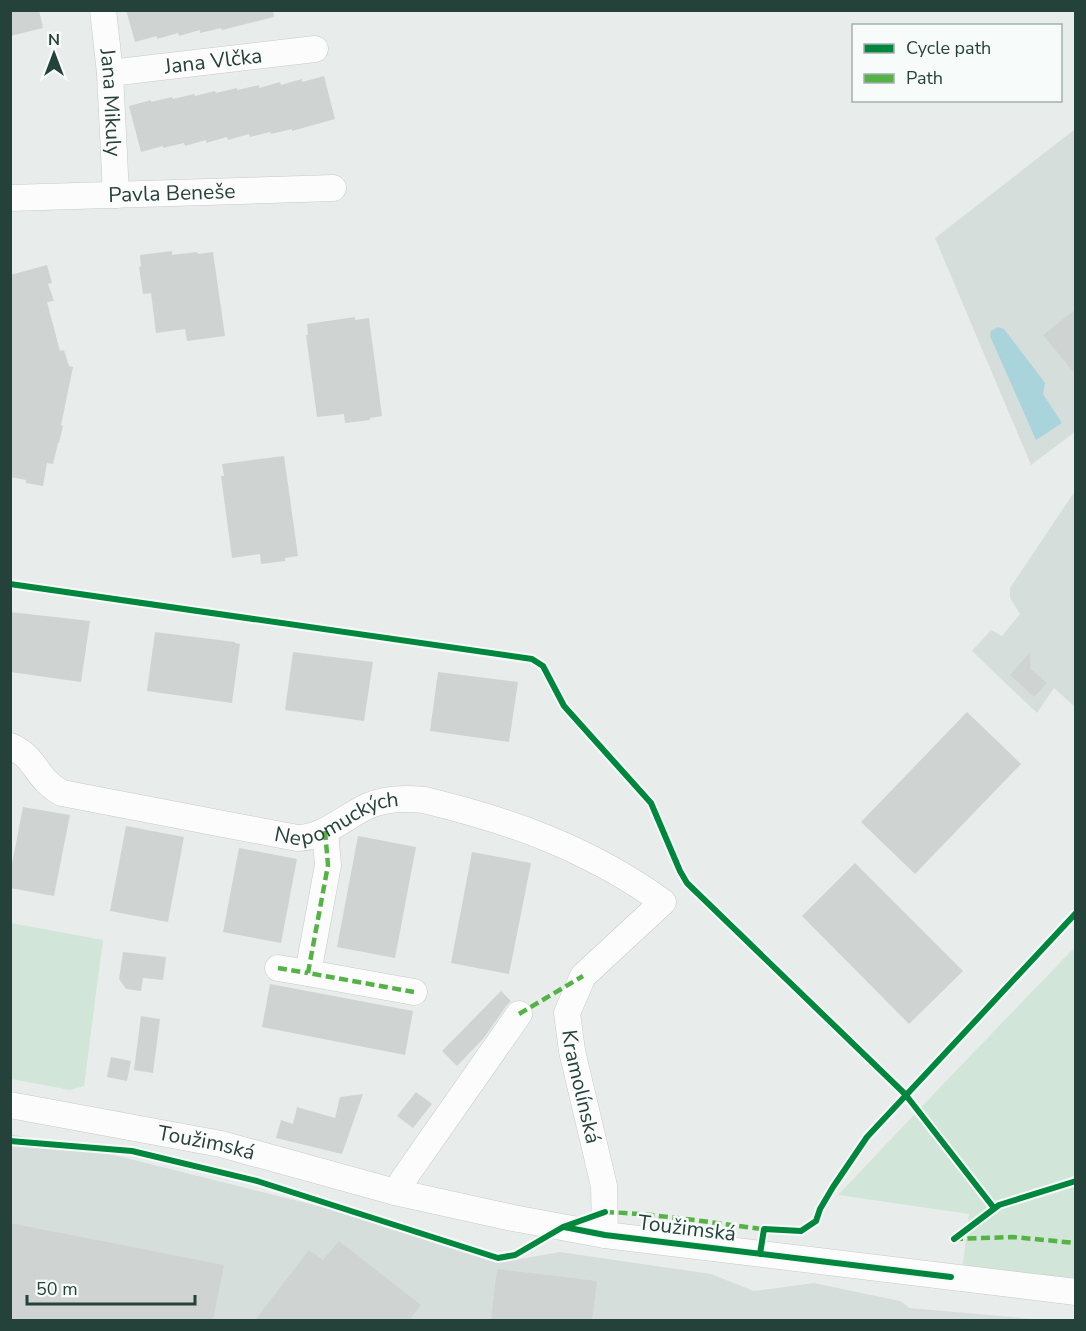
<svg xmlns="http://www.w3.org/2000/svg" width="1086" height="1331" font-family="'Nunito Sans',sans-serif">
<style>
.built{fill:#d6dedb}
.green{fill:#d1e6d8}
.water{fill:#a9d4db}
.building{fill:#cfd4d2}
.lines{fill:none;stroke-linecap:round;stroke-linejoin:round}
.minor-casing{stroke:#c5cac8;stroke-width:27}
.minor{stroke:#fcfcfc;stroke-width:26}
.quiet{stroke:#55b346;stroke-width:4.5;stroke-dasharray:9 4.5;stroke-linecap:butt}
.cycleway-casing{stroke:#f7fbf9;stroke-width:10}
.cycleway{stroke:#00873e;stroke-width:6}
.labels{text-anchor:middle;stroke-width:5;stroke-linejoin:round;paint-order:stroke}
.street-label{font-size:21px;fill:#24423a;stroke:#f7fbf9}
</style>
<rect width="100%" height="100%" fill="#e8edeb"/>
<!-- built -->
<path class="built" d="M1075 129V432L1031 465 935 238Z
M1075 491V707L1054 688 1037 713 972 651 991 630 1002 636 1020 614 1010 598V588Z
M10 1134 110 1154 334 1210 503 1262 560 1252 711 1274 754 1291 814 1283 900 1301 910 1308 1045 1320H11Z"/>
<!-- green -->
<path class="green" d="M11 923 103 940 84 1086 70 1090 11 1079Z
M1075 947V1285L962 1271 969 1214 838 1195 948 1079Z"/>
<!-- water -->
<path class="water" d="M998 327 1004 329 1045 383 1043 394 1062 423 1036 440 990 336 991 331Z"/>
<!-- building -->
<path class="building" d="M10 10H39L43 28 10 36Z
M126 10H273L274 17 222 30 221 28 200 33V30L179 36 178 33 157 39V36L135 42Z
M324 76 335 119 292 131V129L271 134 270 132 250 137 249 134 228 140 227 137 206 143V140L185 146 184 143 163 148V146L141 152 129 106 151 100V102L172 97 173 99 194 94 195 96 215 91 216 93 237 88V90L259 85V88L280 82 281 85 302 79V82Z
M172 251V255L197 252 198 254 213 252 225 336 187 341 185 329 156 333 151 293 143 294 139 267 141 266 140 255Z
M47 265 52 283 48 284 54 301 47 302 60 351 64 350 69 366 73 367 61 425 63 426 59 443H58L53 464 47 463 43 486 26 483V480L10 477V275Z
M1076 309V375L1043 335Z
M355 317V320L369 318 382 416 370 418V420L345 423 344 414 317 417 306 335H308L307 324Z
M284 456 298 556 285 558V561L261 564 260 554 232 558 221 476H224L222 464Z
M10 612 90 621 81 682 10 672Z
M155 632 235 642V643L240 644 232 703 147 691Z
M293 652 373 662 364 721 285 710Z
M1030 652V668L1047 683 1034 697 1010 675Z
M438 672 518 682 509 742 430 731Z
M967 712 1021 764 915 874 861 822Z
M23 807 70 815 54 896 10 888V874Z
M126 826 184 837 168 922 110 911Z
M358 836 416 847 395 958 337 947Z
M239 848 297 859 281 943 223 932Z
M472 852 531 863 509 974 451 963Z
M855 863 963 971 909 1024 802 916Z
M123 952 166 957 163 980 143 978 141 991 126 989 119 979Z
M270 984 413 1011 405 1055 262 1027Z
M501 991 511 1001 507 1005 483 1039 457 1066 442 1051Z
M141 1016 160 1019 153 1073 134 1070Z
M111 1057 131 1061 127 1081 107 1077Z
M416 1092 432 1104 413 1128 397 1116Z
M363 1094 342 1154 276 1138 281 1120 293 1124 297 1107 335 1118 340 1097Z
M10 1223 224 1265 213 1320H10Z
M339 1241 421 1305 409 1320H255L309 1250 323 1260Z
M497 1269 597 1281 592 1320H491Z"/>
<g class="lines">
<defs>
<g id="minor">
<path id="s1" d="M103 10 110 73 116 195"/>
<path id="s2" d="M110 73 315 49"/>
<path id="s3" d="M10 198 333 188"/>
<path id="s4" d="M10 746C31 755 33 767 46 781 51 786 56 790 62 793L297 838C324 838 344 817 368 806 386 798 405 798 424 800 512 821 589 849 663 902L583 976 567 1013 572 1051 604 1186 605 1235"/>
<path d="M325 831 328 865 308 973 414 992"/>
<path d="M278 968 308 973"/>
<path id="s5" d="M10 1105 221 1144 395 1192 513 1218 605 1235 1076 1292"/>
<path d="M395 1192 405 1177 519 1014"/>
</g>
</defs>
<!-- minor casing -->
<use href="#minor" class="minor-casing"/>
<!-- minor -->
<use href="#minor" class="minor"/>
<!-- quiet -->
<path class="quiet" d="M325 831 328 865 308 973 414 992
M278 968 308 973
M519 1014 583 976
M605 1212C660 1214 714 1223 769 1230
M954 1239 1013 1237 1076 1243"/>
<defs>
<path id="cycleway" d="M10 584 532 659 543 666 564 706 651 803 680 871 687 883 905 1094 994 1208
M10 1141 132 1151 257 1181 498 1258 515 1255 563 1227 605 1212
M564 1227 605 1235 951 1277
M954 1239 999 1205 1076 1181
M760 1254 764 1229 801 1231 816 1221 820 1209 833 1187 867 1137 1076 913"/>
</defs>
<!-- cycleway casing -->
<use href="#cycleway" class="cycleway-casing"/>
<!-- cycleway -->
<use href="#cycleway" class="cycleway"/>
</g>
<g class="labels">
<!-- street labels -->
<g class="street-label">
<text dy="7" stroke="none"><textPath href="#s2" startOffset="104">Jana Vlčka</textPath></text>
<text dy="7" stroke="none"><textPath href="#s1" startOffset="93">Jana Mikuly</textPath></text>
<text dy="7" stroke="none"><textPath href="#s3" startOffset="162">Pavla Beneše</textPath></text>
<text dy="7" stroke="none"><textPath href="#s4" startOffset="354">Nepomuckých</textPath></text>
<text dy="7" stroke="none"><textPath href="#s4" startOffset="932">Kramolínská</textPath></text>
<text dy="7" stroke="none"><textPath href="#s5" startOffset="200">Toužimská</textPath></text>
<text transform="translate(687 1228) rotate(7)" y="7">Toužimská</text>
</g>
</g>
<!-- border -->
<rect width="1086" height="1331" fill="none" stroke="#24423a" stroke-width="24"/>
<!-- legend -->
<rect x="852" y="24" width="210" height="78" fill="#f7fbf9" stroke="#a3b1ad" stroke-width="1.5"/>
<rect x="864" y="44" width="30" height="9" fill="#00873e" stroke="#a3b1ad" stroke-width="1.5"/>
<text x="906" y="54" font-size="18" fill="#24423a">Cycle path</text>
<rect x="864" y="74" width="30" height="9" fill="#55b346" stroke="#a3b1ad" stroke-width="1.5"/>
<text x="906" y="84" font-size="18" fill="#24423a">Path</text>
<!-- north arrow -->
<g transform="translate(54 54)" stroke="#f7fbf9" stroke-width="4.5" paint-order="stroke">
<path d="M0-4.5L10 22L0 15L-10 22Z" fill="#24423a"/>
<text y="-9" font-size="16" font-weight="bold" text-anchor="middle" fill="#24423a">N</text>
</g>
<!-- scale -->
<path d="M27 1295v9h168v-9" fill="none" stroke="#24423a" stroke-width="3"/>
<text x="36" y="1295" font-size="18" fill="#24423a" stroke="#f7fbf9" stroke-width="4.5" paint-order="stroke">50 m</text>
</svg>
